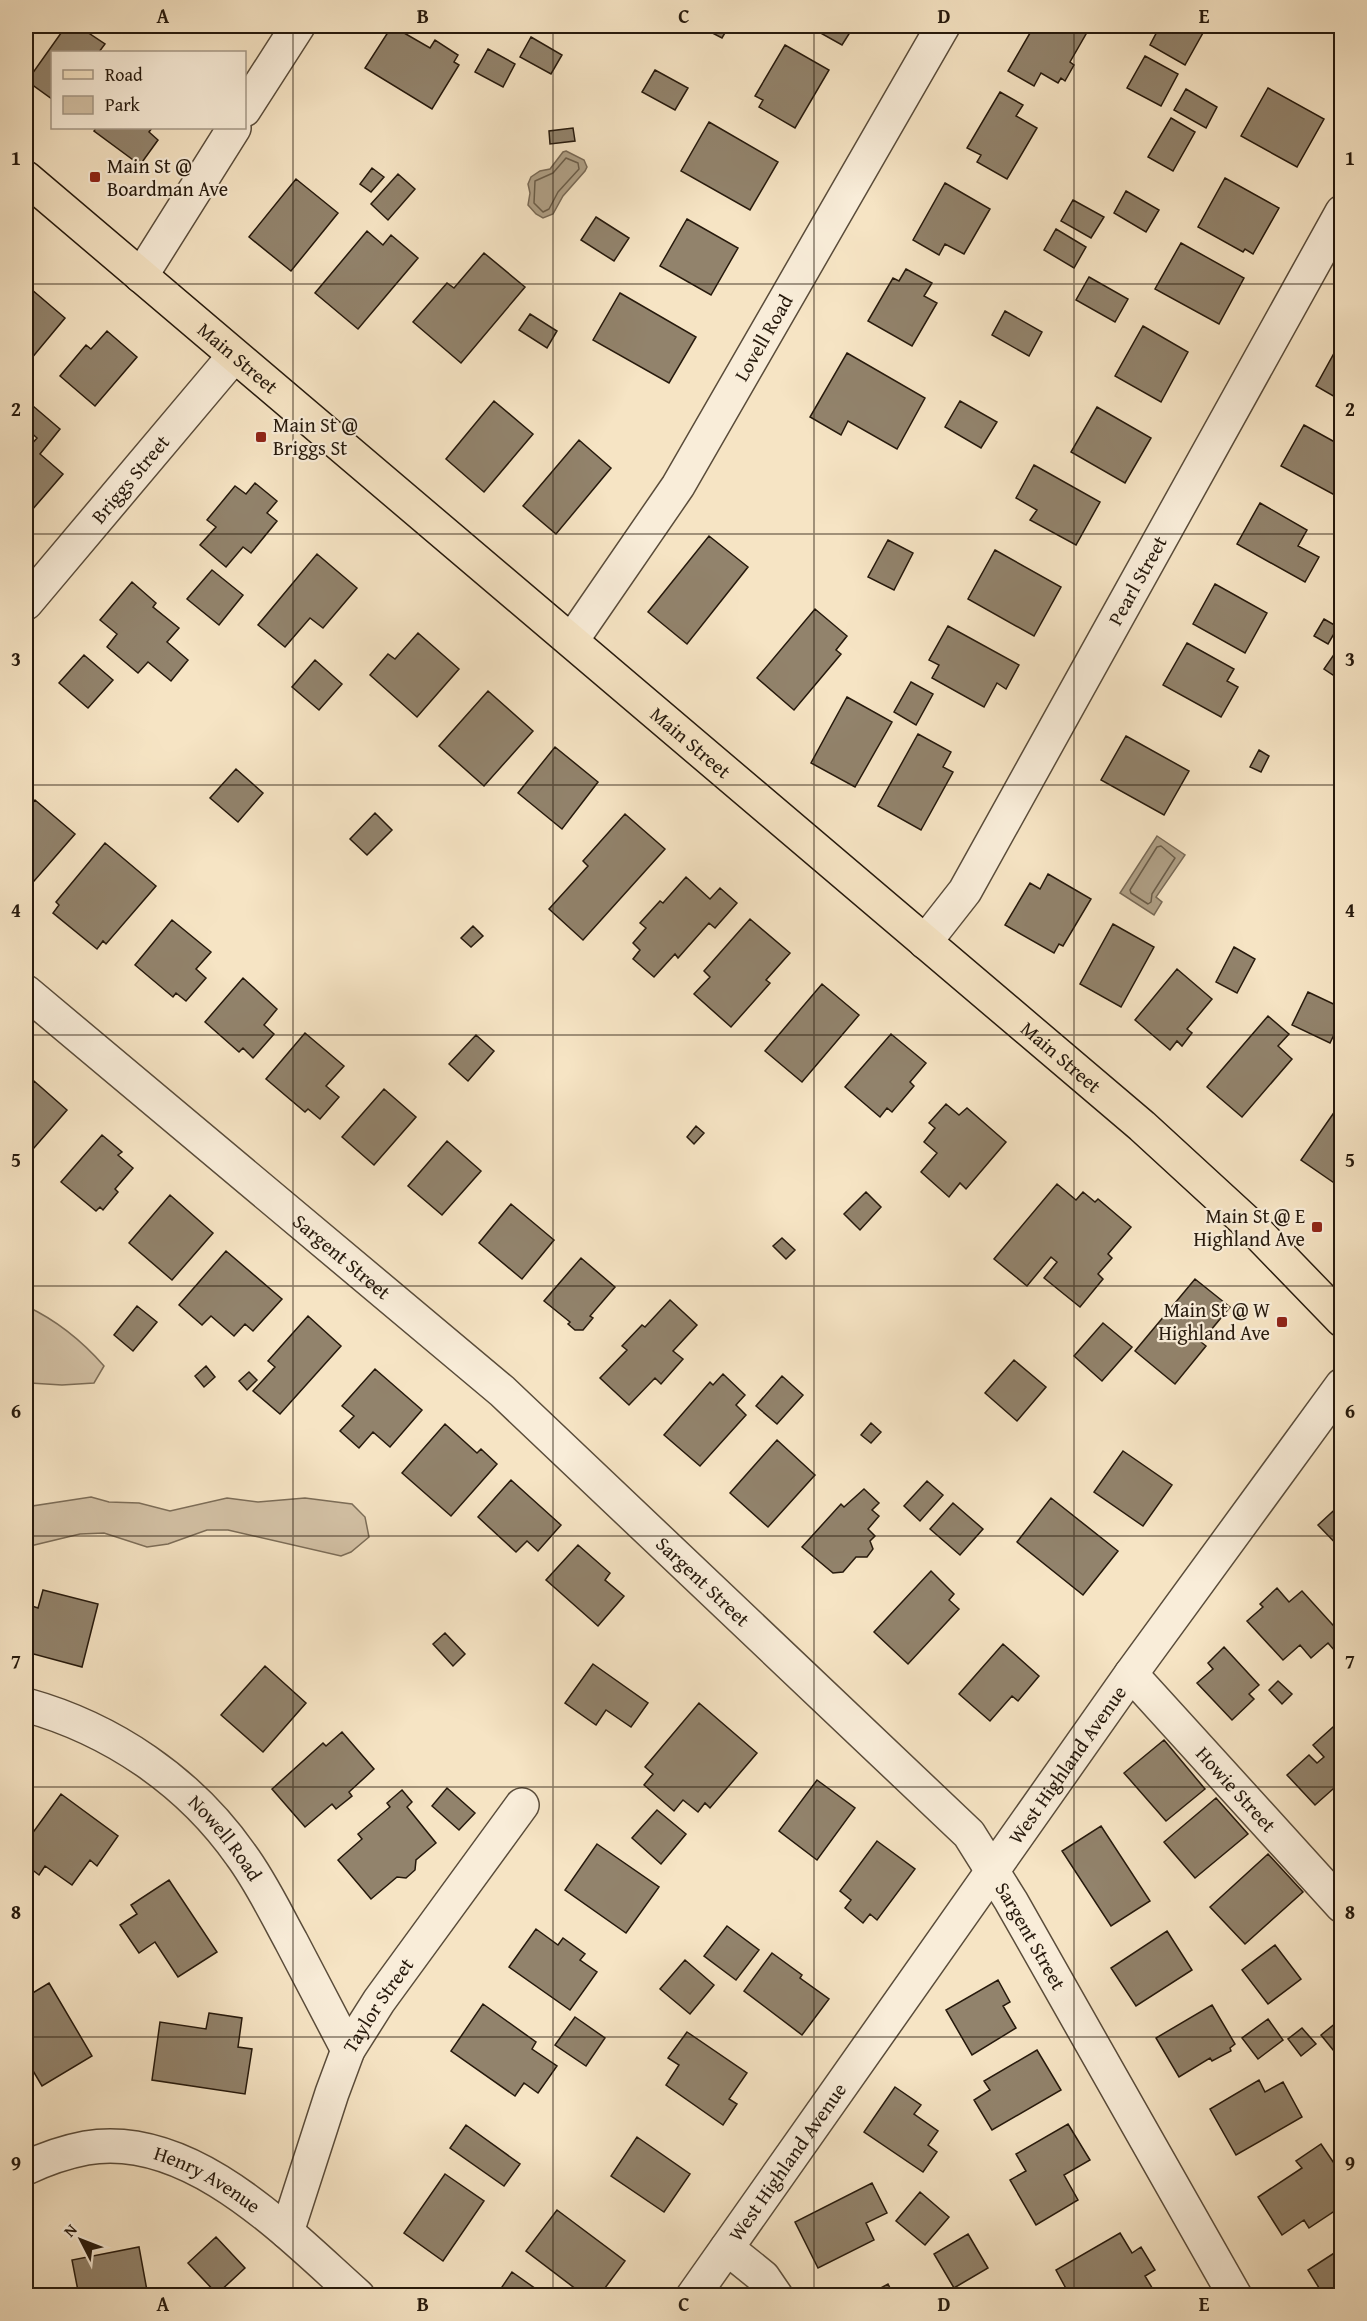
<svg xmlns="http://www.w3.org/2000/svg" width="1367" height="2321" font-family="'Gentium Book Plus',serif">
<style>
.green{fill:#d3c1a5;stroke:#7c6d58;stroke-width:1.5}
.water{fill:#af9f85;stroke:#786955;stroke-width:1.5}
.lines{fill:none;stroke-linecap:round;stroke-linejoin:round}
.shore{stroke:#6a5c48;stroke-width:1.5}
.building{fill:#92836c;stroke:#26190c;stroke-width:1.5}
.street-casing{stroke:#5a4c3a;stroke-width:36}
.primary-casing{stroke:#26190c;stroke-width:36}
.street{stroke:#f9edd9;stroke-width:33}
.primary{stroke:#f6e4c4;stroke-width:33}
.grid{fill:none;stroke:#26190c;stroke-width:1.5;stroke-opacity:0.55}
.poi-dot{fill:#8f2418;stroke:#f9edd9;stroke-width:2}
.labels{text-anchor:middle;stroke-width:4.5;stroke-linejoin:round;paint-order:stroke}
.poi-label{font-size:20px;fill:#26190c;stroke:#f9edd9;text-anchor:start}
.street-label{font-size:20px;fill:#26190c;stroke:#f9edd9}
.neatline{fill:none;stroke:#26190c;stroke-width:2}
.grid-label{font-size:20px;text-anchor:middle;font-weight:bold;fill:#26190c}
</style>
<rect width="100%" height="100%" fill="#f6e4c4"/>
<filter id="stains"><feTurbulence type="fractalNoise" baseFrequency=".00333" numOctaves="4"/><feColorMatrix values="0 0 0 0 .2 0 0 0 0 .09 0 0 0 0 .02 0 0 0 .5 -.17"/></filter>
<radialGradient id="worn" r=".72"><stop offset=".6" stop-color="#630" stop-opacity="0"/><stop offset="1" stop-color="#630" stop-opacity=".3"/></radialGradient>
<!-- green -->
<path class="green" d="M26 1306C56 1320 83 1342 104 1366L94 1383 62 1385 30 1383 26 1380Z
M91 1497 109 1502 139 1503 170 1511 227 1498 258 1502 305 1498 352 1504 365 1517 369 1537 351 1552 341 1556 228 1530H207L168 1544 147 1547 104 1533 80 1534 26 1547V1507Z"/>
<!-- water -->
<path class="water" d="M566 151 584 160 587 167 585 171 563 196 553 214 543 218 536 214 528 205 530 193 528 184 531 177 540 171 550 169 563 152Z
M1157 836 1185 855 1156 897 1162 902 1154 915 1120 893Z"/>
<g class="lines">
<!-- shore -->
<path class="shore" d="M566 158 578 163 579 169 558 192 549 209 543 212 534 203 535 181 553 173Z
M1161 846 1175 858 1152 894 1151 902 1148 904 1131 893 1130 890 1157 847Z"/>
</g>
<!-- building -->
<path class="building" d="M26 26H38L26 42Z
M66 26H78L105 44 99 52H52V99L27 81Z
M392 26 430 48 435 40 458 55 454 62 459 65 432 109 365 68Z
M699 26H729L722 38Z
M808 26H854L842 45Z
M1034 26H1071L1086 34 1070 62 1074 65 1065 81 1061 78 1058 83 1041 73 1034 86 1008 71Z
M1160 26H1195L1204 31 1185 65 1150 45Z
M531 37 562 55 551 74 520 57Z
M785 45 829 70 795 128 759 107 763 100 755 96Z
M488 49 515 64 503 87 475 72Z
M1145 56 1178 74 1161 106 1127 88Z
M655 70 688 88 675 110 642 92Z
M1268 88 1324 119 1297 167 1241 136Z
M1186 89 1217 107 1206 128 1174 110Z
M1000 92 1023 105 1016 116 1037 128 1007 179 977 162 981 155 967 148Z
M1171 118 1195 132 1173 171 1148 157Z
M709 122 778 162 750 210 681 171Z
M96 128H152L149 132 158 140 140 165 94 131Z
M573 128 575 141 550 144 549 131Z
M372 168 384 177 371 192 360 184Z
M398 174 415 189 388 220 371 204Z
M1225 178 1279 208 1253 254 1245 249 1243 252 1198 227Z
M296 179 338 213 291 271 249 237Z
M945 183 990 209 964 254 945 244 939 255 913 240Z
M1126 191 1159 210 1146 232 1114 213Z
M1073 200 1104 217 1091 238 1061 221Z
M596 217 629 238 614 261 581 240Z
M687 219 738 248 711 295 660 266Z
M1056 229 1086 247 1074 268 1044 250Z
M367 231 383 245 391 235 418 258 358 329 315 293Z
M1181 243 1244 278 1219 324 1155 289Z
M484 253 525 287 461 363 413 322 447 283 454 288Z
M906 269 932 283 924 296 937 303 912 346 868 321 893 278 899 281Z
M1089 277 1128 299 1115 322 1076 300Z
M31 289 65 318 26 365V295Z
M620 293 696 337 669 383 593 340Z
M1005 311 1042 332 1029 356 992 335Z
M530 314 557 331 547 348 519 330Z
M1143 326 1188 352 1161 402 1115 376Z
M107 331 137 357 95 406 60 376 86 345 91 349Z
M1338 346 1342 348V401L1316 386Z
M847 353 925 398 897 449 848 421 841 435 810 417Z
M494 401 533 434 484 492 446 459Z
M960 401 997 422 981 448 945 427Z
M33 406 60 429 40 454 63 474 32 510 26 505V442L30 446 37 438 26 428V415Z
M1097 407 1151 438 1125 483 1071 452Z
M1304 425 1342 446V499L1281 466Z
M579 440 611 468 556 534 523 506Z
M1034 465 1100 502 1076 545 1030 520 1037 510 1016 498Z
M255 483 277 501 267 513 277 521 251 553 243 547 226 567 200 545 216 527 207 520 235 486 246 494Z
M1260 503 1307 530 1298 546 1319 557 1305 582 1237 544Z
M709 536 748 567 687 644 648 612Z
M888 540 913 553 894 590 868 577Z
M995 550 1061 587 1034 636 968 599Z
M317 554 357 588 323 628 310 618 285 647 258 625Z
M212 570 243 595 219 625 187 599Z
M132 582 156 603 153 607 179 628 167 642 188 660 171 681 148 662 138 673 107 647 117 634 100 620Z
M1215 584 1267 613 1245 653 1193 624Z
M815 609 847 636 836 650 841 654 794 710 757 678Z
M1324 619 1338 627 1328 644 1314 636Z
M948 626 1019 665 1006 689 997 683 984 707 932 678 939 665 929 660Z
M418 633 459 669 417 717 370 675 388 654 395 659Z
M1187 643 1234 669 1227 681 1238 687 1221 717 1163 685Z
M1335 653 1342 658V675L1339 679 1324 669Z
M84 655 113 680 88 708 59 683Z
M315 660 342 684 319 710 292 687Z
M911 682 933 694 916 725 894 712Z
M488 691 533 731 484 786 439 746Z
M847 697 892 722 855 787 811 763Z
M918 734 951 752 943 767 953 772 921 830 878 806Z
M1126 736 1189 771 1164 815 1101 780Z
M555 747 598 782 562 829 518 793Z
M1259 750 1269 756 1261 772 1250 767Z
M236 769 263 793 238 822 210 798Z
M35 800 75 834 28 888 26 886V811Z
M375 813 392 830 367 855 350 839Z
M625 814 665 849 583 940 549 909 588 866 583 861Z
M105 843 156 886 106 944 103 941 97 949 53 913 59 905 56 902Z
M1048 874 1091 899 1063 946 1059 944 1054 953 1005 925 1030 883 1040 889Z
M686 877 710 899 720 888 737 903 715 928 709 923 678 958 675 954 654 977 633 959 640 950 633 943 646 928 640 923 660 901 663 903Z
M750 919 790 953 766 980 770 983 731 1027 694 994 710 977 704 971Z
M172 920 211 952 196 969 206 978 186 1001 176 993 173 997 135 965Z
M1113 924 1154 947 1121 1007 1080 984Z
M473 926 483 936 471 947 461 938Z
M1234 947 1255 959 1237 993 1216 982Z
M1177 969 1212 999 1187 1029 1192 1033 1182 1046 1177 1041 1170 1050 1135 1020Z
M243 978 277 1009 264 1025 274 1034 253 1058 243 1048 239 1052 205 1022Z
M822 984 859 1015 802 1082 765 1051Z
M1308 992 1342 1008V1018L1330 1043 1292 1025Z
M1268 1016 1289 1034 1278 1046 1292 1059 1242 1117 1207 1087Z
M305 1033 344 1066 326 1086 339 1097 320 1119 308 1109 305 1112 266 1079Z
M891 1034 926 1063 910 1082 914 1086 892 1112 887 1108 880 1117 845 1087Z
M476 1035 494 1051 468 1081 449 1064Z
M34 1081 67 1110 27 1156 26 1155V1091Z
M384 1089 416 1117 374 1165 342 1137Z
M1342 1101V1186L1340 1187 1301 1160Z
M946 1104 959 1115 967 1108 1006 1142 966 1189 960 1183 949 1197 921 1172 937 1153 924 1142 935 1128 929 1123Z
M696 1126 704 1133 694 1144 687 1137Z
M102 1135 122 1152 118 1155 133 1168 115 1189 118 1192 103 1210 100 1207 96 1211 61 1182Z
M447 1141 481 1171 442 1215 408 1186Z
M1057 1184 1076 1200 1083 1192 1095 1202 1098 1199 1131 1227 1108 1254 1112 1258 1098 1274 1103 1279 1080 1307 1044 1278 1057 1262 1051 1257 1027 1286 994 1259Z
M866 1192 881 1207 860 1230 844 1214Z
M170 1195 213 1233 172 1280 129 1243Z
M511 1204 554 1240 522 1279 479 1243Z
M782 1238 795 1250 786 1259 773 1246Z
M226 1251 282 1299 253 1331 245 1324 234 1336 211 1316 202 1325 179 1305Z
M581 1258 615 1287 590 1316 593 1318 583 1330H575L568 1324 570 1322 544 1301Z
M1195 1279 1230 1307 1201 1342 1206 1346 1175 1384 1135 1351Z
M670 1300 697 1325 673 1351 683 1359 661 1384 655 1378 629 1405 600 1378 627 1350 622 1346 642 1325 645 1327Z
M137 1306 157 1322 133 1351 114 1335Z
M308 1316 341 1346 280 1414 253 1391 275 1367 268 1361Z
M1103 1323 1132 1347 1102 1381 1074 1356Z
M1014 1360 1046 1387 1017 1421 985 1393Z
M206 1366 215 1377 204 1387 195 1376Z
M375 1369 422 1410 390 1447 373 1432 359 1448 340 1431 354 1416 342 1406Z
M249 1372 257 1380 247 1390 239 1381Z
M723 1374 745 1395 736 1405 746 1415 700 1466 664 1435 710 1382 713 1385Z
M782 1376 803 1395 777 1424 756 1406Z
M871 1423 881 1432 871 1443 861 1435Z
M445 1424 477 1453 481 1449 497 1464 451 1516 402 1473Z
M777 1440 815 1475 768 1527 730 1493Z
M1123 1451 1172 1485 1143 1526 1094 1492Z
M511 1480 561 1525 538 1551 527 1541 516 1552 478 1517Z
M927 1481 943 1495 920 1521 904 1506Z
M864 1489 879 1503 872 1510 879 1516 868 1529 875 1536 870 1541 873 1549 867 1557H856L843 1572 833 1573 802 1547 841 1504 844 1507Z
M1051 1498 1118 1551 1083 1595 1017 1542Z
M953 1503 983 1529 960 1555 930 1529Z
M1342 1503V1550L1318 1525Z
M578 1545 610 1573 605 1580 624 1596 598 1626 546 1580Z
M931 1571 954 1594 949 1600 959 1609 908 1664 874 1632Z
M1277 1588 1289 1602 1302 1591 1342 1635V1645L1335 1651 1328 1643 1311 1658 1300 1645 1283 1660 1247 1621 1263 1607 1260 1604Z
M43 1590 98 1604 82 1667 26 1652V1604L38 1608Z
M445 1633 465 1654 453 1666 433 1644Z
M1003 1644 1039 1676 1018 1701 1012 1696 990 1721 959 1694Z
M1224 1647 1259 1685 1249 1694 1254 1699 1232 1720 1197 1683 1213 1669 1208 1663Z
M593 1664 648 1703 631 1727 606 1710 596 1725 565 1703Z
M265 1666 306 1703 263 1752 221 1715Z
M1278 1681 1292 1694 1282 1704 1269 1690Z
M699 1703 757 1753 710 1808 705 1803 698 1812 683 1800 674 1811 644 1785 653 1774 645 1767Z
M1342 1719V1781L1315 1805 1287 1775 1309 1755 1317 1763 1324 1757 1313 1745Z
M342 1732 374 1769 349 1792 352 1796 336 1809 332 1804 305 1827 272 1789 323 1743 326 1746Z
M1164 1740 1205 1789 1166 1821 1124 1773Z
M817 1780 855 1808 817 1860 779 1831Z
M447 1788 475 1813 459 1830 432 1806Z
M402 1790 412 1802 407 1807 436 1843 416 1860 415 1870 406 1878 397 1877 371 1899 338 1860 362 1839 358 1834 390 1807 387 1803Z
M61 1794 118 1836 97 1866 90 1860 72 1885 45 1866 39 1875 26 1865V1842Z
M1216 1798 1248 1834 1195 1878 1164 1842Z
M657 1810 686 1834 661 1864 632 1838Z
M1101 1826 1150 1901 1111 1926 1062 1851Z
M877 1841 915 1869 877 1920 870 1914 863 1923 845 1908 851 1900 840 1891Z
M597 1844 659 1887 626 1933 565 1890Z
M1268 1854 1303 1892 1245 1944 1210 1907Z
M169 1880 217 1952 178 1977 155 1942 139 1953 120 1925 137 1914 131 1905Z
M727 1926 759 1950 736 1980 704 1956Z
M536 1929 558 1945 563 1938 585 1954 580 1960 597 1972 570 2010 509 1967Z
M1167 1931 1192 1970 1136 2006 1111 1968Z
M1275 1945 1301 1979 1268 2004 1242 1970Z
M772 1953 802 1975 800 1978 829 1999 802 2035 744 1991Z
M685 1960 714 1985 690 2014 660 1989Z
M998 1980 1010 2002 1003 2006 1016 2028 972 2055 946 2010Z
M49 1983 92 2056 42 2086 26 2059V2014L28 2013 26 2009V1997Z
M483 2004 536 2042 532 2049 557 2066 538 2093 524 2083 515 2096 451 2051Z
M1212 2005 1235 2044 1230 2048 1231 2051 1212 2061 1210 2058 1179 2077 1156 2038Z
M209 2013 242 2018 238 2047 252 2049 245 2094 152 2080 160 2022 206 2029Z
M575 2017 605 2038 586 2066 555 2045Z
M1342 2018V2061L1321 2035Z
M1268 2019 1283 2040 1258 2059 1242 2038Z
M1302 2028 1316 2044 1301 2056 1288 2039Z
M687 2032 747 2073 729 2099 737 2104 723 2125 666 2085 679 2065 668 2058Z
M1037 2050 1061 2090 992 2130 974 2100 990 2090 984 2081Z
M1259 2080 1265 2092 1283 2082 1302 2117 1236 2155 1210 2109Z
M895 2087 921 2105 914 2114 938 2131 928 2145 937 2152 923 2172 864 2132Z
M1068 2124 1090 2160 1064 2175 1078 2200 1036 2225 1010 2180 1026 2171 1016 2154Z
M466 2125 520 2164 504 2186 450 2148Z
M637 2137 690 2174 664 2212 611 2176Z
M1321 2144 1342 2175V2206L1309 2228 1304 2220 1282 2235 1258 2197 1302 2168 1296 2161Z
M445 2174 484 2201 443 2261 404 2233Z
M872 2183 887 2213 866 2223 874 2240 818 2268 795 2222Z
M920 2192 949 2217 925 2245 896 2221Z
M557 2210 625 2261 599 2296H585L526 2251Z
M1120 2233 1132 2253 1141 2247 1155 2270 1145 2276 1157 2296H1070L1056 2270Z
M968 2234 988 2268 954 2288 934 2254Z
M216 2237 245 2268 217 2294 188 2263Z
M139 2247 148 2296H79L72 2260Z
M1342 2248V2296H1324L1308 2270Z
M512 2272 546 2296H496Z
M888 2284 894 2296H866Z"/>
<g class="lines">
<defs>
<g id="street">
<path d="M244 110 298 26"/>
<path d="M141 276 234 128"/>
<path id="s1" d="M26 603 234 356"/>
<path id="s2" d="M572 640 678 486 943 26"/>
<path id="s3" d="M925 942 965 891 1342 212"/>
<path id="s4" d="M26 992 502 1391 969 1834 1011 1901 1235 2296"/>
<path id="s5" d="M1131 1674 1342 1906"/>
<path id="s6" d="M26 1705C112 1729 189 1781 241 1855 261 1882 275 1912 291 1941 310 1977 329 2013 348 2050"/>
<path id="s7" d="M26 2168C45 2159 65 2152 86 2148 191 2130 287 2233 358 2296"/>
<path id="s8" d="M287 2232 332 2093 348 2050 379 2001 522 1805"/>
<path d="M727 2248 763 2277 776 2296"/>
<path id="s9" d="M693 2296 1131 1674 1342 1385"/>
</g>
<g id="primary">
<path id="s10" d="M26 178 1142 1126 1252 1227 1342 1320"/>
</g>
</defs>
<!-- street casing -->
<use href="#street" class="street-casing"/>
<!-- primary casing -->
<use href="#primary" class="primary-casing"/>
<!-- street -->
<use href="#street" class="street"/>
<!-- primary -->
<use href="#primary" class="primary"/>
</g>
<!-- grid -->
<path class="grid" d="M293 26V2296M553 26V2296M814 26V2296M1074 26V2296M26 284H1342M26 534H1342M26 785H1342M26 1035H1342M26 1286H1342M26 1536H1342M26 1787H1342M26 2037H1342"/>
<!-- markers -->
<g class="poi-dot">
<rect x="89" y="171" width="12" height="12" rx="3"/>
<rect x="255" y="431" width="12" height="12" rx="3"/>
<rect x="1311" y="1221" width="12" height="12" rx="3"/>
<rect x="1276" y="1316" width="12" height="12" rx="3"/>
</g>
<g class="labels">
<!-- poi labels -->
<g class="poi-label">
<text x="107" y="173">Main St @<tspan x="107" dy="23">Boardman Ave</tspan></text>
<text x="273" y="432">Main St @<tspan x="273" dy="23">Briggs St</tspan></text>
<text x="1305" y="1223" text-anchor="end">Main St @ E<tspan x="1305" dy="23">Highland Ave</tspan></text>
<text x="1270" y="1317" text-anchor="end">Main St @ W<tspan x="1270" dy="23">Highland Ave</tspan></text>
</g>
<!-- street labels -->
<g class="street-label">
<text dy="7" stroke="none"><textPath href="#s2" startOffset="358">Lovell Road</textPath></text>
<text dy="7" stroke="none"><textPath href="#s10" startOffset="278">Main Street</textPath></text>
<text dy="7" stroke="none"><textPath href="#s1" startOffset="162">Briggs Street</textPath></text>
<text dy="7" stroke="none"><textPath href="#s3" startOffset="420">Pearl Street</textPath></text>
<text dy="7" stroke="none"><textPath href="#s10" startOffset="872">Main Street</textPath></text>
<text dy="7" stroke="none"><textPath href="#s10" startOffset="1358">Main Street</textPath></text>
<text dy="7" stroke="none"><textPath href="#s4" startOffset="412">Sargent Street</textPath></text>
<text dy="7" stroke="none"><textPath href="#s4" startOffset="898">Sargent Street</textPath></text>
<text dy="7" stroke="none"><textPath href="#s9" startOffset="650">West Highland Avenue</textPath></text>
<text dy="7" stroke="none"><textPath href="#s5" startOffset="156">Howie Street</textPath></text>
<text dy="7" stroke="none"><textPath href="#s6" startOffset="244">Nowell Road</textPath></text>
<text dy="7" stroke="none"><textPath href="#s4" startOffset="1384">Sargent Street</textPath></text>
<text dy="7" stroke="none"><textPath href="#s8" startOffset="246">Taylor Street</textPath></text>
<text dy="7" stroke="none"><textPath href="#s9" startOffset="164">West Highland Avenue</textPath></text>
<text dy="7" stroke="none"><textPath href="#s7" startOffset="192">Henry Avenue</textPath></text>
</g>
</g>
<!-- margin -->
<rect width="1367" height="2321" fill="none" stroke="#f6e4c4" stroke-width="66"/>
<!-- legend -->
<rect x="51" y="51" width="195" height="78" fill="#f9edd9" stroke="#a59887" stroke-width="1.5"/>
<rect x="63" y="70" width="30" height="9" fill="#f6e4c4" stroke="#a59887" stroke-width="1.5"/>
<text x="105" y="81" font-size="18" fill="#26190c">Road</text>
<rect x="63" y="96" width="30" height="18" fill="#d3c1a5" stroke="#a59887" stroke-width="1.5"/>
<text x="105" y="111" font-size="18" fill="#26190c">Park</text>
<!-- north arrow -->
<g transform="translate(81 2240) rotate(312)" stroke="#f9edd9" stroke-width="4.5" paint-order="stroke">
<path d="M0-4.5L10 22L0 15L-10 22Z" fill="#26190c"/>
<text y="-9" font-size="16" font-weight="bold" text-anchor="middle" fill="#26190c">N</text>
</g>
<rect x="33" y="33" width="1301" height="2255" class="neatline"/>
<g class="grid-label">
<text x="163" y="23">A</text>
<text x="423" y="23">B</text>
<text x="684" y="23">C</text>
<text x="944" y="23">D</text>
<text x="1204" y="23">E</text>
<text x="16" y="165">1</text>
<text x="1350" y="165">1</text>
<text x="16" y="416">2</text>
<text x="1350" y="416">2</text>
<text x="16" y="666">3</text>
<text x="1350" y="666">3</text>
<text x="16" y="917">4</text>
<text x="1350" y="917">4</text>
<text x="16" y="1167">5</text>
<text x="1350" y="1167">5</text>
<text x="16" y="1418">6</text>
<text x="1350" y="1418">6</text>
<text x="16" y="1668">7</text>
<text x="1350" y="1668">7</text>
<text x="16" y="1919">8</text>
<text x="1350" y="1919">8</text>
<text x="16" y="2170">9</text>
<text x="1350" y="2170">9</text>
<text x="163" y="2311">A</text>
<text x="423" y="2311">B</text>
<text x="684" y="2311">C</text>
<text x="944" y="2311">D</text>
<text x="1204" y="2311">E</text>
</g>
<rect width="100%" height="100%" filter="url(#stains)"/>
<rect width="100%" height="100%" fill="url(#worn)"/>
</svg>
